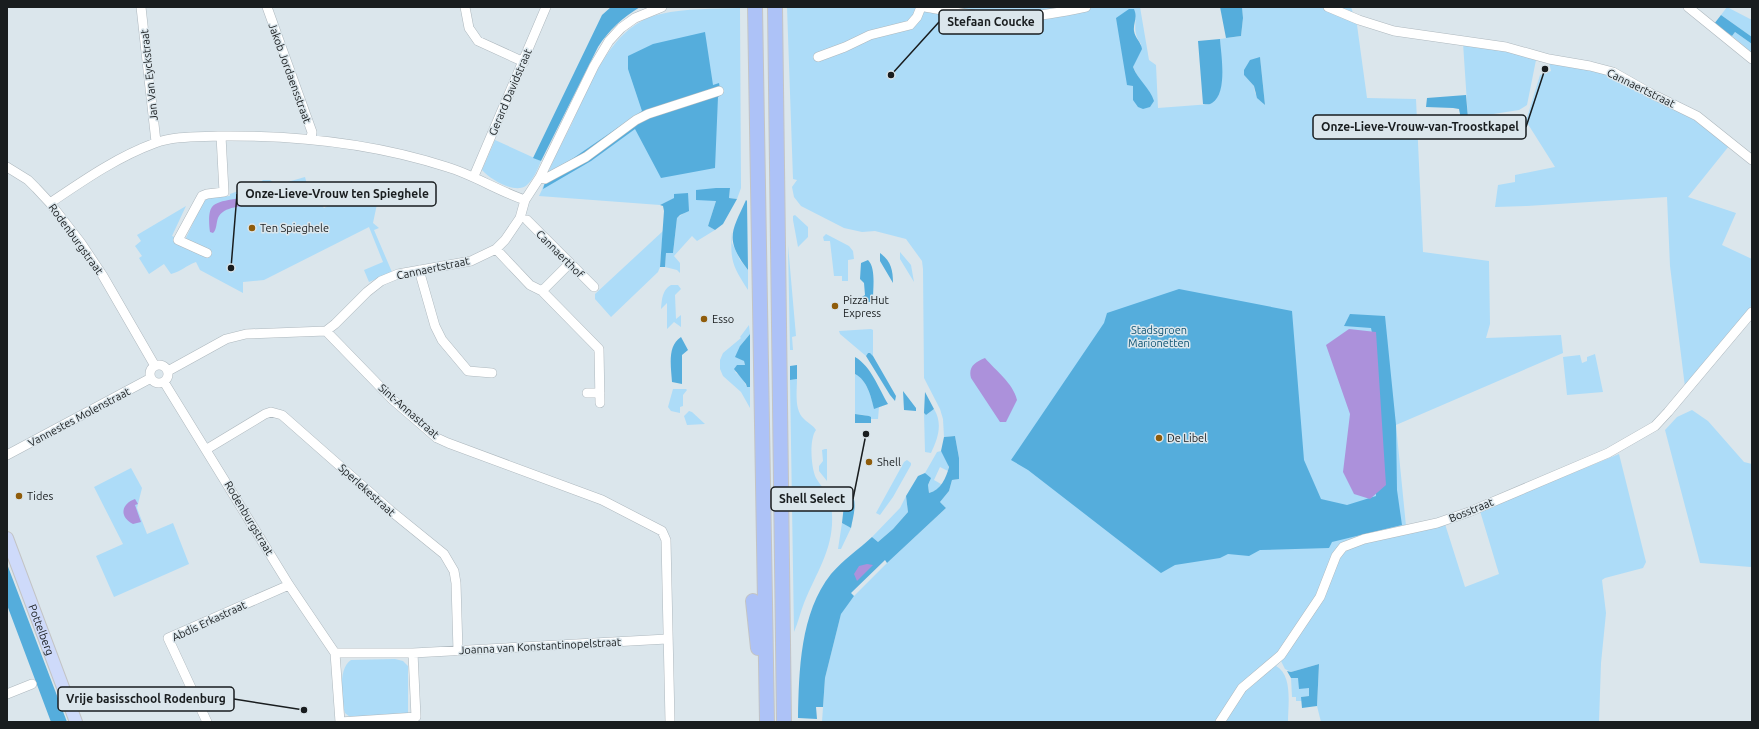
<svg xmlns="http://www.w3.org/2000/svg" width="1759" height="729" font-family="Ubuntu,sans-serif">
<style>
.green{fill:#addcf8;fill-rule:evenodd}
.forest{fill:#55addc}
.water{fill:#ac91db}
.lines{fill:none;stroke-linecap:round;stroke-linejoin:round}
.minor-casing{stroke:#aeb8be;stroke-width:10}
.major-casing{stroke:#c3c4c5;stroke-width:14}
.highway-casing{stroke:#c3c4c5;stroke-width:16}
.minor{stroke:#fff;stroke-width:9}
.major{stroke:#cedafa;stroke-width:12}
.highway{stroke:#adc2f7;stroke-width:14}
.poi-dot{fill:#8f5c0b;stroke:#dbe6ec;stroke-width:1.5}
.labels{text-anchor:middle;stroke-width:3;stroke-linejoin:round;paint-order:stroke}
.street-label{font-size:11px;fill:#191d1f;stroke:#dbe6ec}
.poi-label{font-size:11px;fill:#191d1f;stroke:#dbe6ec;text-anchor:start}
.park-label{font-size:11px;fill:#0f5474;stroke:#dbe6ec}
.leader{fill:none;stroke:#191d1f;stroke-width:1.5}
.callout-dot{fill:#191d1f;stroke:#dbe6ec;stroke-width:1.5}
.callout{fill:#dbe6ec;stroke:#191d1f;stroke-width:1.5}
.callout-label{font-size:12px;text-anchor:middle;font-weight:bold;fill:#191d1f}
</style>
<rect width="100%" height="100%" fill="#dbe6ec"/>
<!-- green -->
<path class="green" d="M787 7H1140L1149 60 1156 65 1158 108 1211 104 1222 81 1220 39 1241 36 1243 18 1242 7H1351L1357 25 1367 98 1416 99 1423 252 1489 261 1490 324 1486 338 1561 335 1563 353 1396 425 1406 526 1445 524 1465 587 1499 574 1480 511 1619 454 1646 562 1643 568 1605 578 1602 580 1606 613 1601 663 1599 722H1321L1317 706 1319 664 1291 672 1285 669 1281 661 1276 666C1293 675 1288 705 1288 722H822L825 678 841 614 845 607 854 596 887 563 946 508 940 502 949 491 952 480 959 479V458L955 436 944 437 943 419 940 409 924 378 923 269 922 261 906 239 875 231 862 232 844 228 801 206 794 197 792 187 797 180 793 179ZM1134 9C1138 24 1131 30 1141 44L1133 67 1140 81 1149 91 1131 85ZM1260 57 1265 105 1255 93 1254 86 1244 75Z
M1727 7 1752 20V37L1721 15Z
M740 8 741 188 737 199 729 198 730 188 716 201 708 226 715 230 697 241 692 236 674 256 680 263V273L677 270 665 267 666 253H673L677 218 684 213 675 198 660 205 539 196C543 188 545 181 548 173 555 155 565 138 573 121 592 81 612 24 661 14 686 8 714 9 740 8Z
M1735 32 1752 44V53L1732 36Z
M1463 43 1496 47 1533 57 1536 60 1527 105 1519 110 1468 118Z
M1549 63 1601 71 1697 120 1729 146 1688 197 1736 213 1722 245 1752 259V305L1685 387 1670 266 1667 197 1527 206 1495 207 1498 185 1515 182V175L1555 167 1526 121 1540 75 1551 71Z
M495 140 541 161C538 169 533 180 527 185 515 195 490 179 482 170Z
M305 177 308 188 324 208 334 202 329 194 352 181 363 201 377 204 373 223 379 228 374 230 392 272 369 282 364 270 383 262 369 227 264 280 243 282V293L200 270 196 262C185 266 182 271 171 274L164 264 149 274 139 258 142 256 135 246 141 241 137 235 186 206 172 236 177 238 183 244 204 200 207 198 230 196V194L260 183 263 180H270L277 185Z
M795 215 808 227V237L798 247 793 220V216Z
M663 231 660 267 658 272 611 317 595 299V294Z
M732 231V243L740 260 748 270V290C732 265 730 261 732 231Z
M826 234 849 246 853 251 854 259 848 260V281H842V276H834L830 241H824L823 237Z
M788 245 796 336 792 337 793 350H790Z
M900 252 911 265 914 282 900 259Z
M671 285H678L681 289 675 295 676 319 681 315V327L674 322 667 329V303L661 309C662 299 662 290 671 285Z
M749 325 750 334 740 346 741 359 744 361 745 365 735 372 742 378 747 387H750V408L741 392 723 376 720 369V360L723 353 741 338 740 337Z
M871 329 873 330V356L868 353 866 356 840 334 839 331Z
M1595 354 1603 392 1567 395 1563 357 1580 355 1582 363 1587 361V357Z
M855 374C867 380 871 396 874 408L879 407 878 419H871L870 417 864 415 855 414Z
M797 379C797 392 794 410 804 419 808 423 813 425 816 430 809 439 811 468 816 478 821 487 830 494 831 504 837 545 818 568 804 603 800 613 798 623 794 632L790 380Z
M673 389H686L687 390 683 395V406L680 407V413L671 411 668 407Z
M934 409C943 424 938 438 931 453L925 452 924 413 926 415Z
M1692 410 1708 421 1744 462 1752 464 1751 567 1700 563 1665 430 1677 417Z
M689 411 692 412 705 424 687 425 684 416Z
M825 449H827V481L819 471V466L823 461 822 450Z
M941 451C946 457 950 464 948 471L940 467 934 480 941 484 937 490 929 493 928 485 930 481 925 473 937 452Z
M907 460 911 463V465L893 497 880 515 876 513 904 462Z
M131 468 142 488 137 508 147 534 173 523 189 564 114 597 96 556 123 544 94 487Z
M906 496 908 512 893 529 878 542 872 537 900 508Z
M842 523 851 528 841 549H838Z
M395 659 403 661 408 666V713L350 717 345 713C341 700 338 668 351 660Z
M1291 678H1298L1309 688V696L1301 697 1302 701H1296V697H1292Z"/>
<!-- forest -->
<path class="forest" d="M611 7H640C622 18 609 30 598 47L541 161 533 158 602 15Z
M1220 7H1242L1243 18 1241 36 1226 38Z
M1129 9H1134C1138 18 1133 23 1134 31 1135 38 1141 42 1142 49L1133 67C1138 80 1150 88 1154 101L1150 107 1143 109 1138 107 1133 100V86L1127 85 1116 18Z
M1721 15 1752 37V44L1735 32 1732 36 1714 24Z
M705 32 713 85 719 83 721 95 718 97 715 168 661 178 635 129 591 161 543 189 548 173 572 159 642 111 628 69V56L653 44Z
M1220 39C1221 54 1228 93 1212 103 1210 105 1206 104 1203 104L1198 41Z
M1260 57 1265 105 1257 98 1254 86 1244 75V70L1250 60Z
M1466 95 1468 118 1461 119 1459 109 1453 108 1426 107 1427 98Z
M716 188H730L729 198 737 199 723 224 715 230 708 226 716 201 696 200V190Z
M688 193 689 211 680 215 677 218 673 253H666L665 267H660L664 211 663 206 660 205 674 198V194Z
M746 200 747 201 748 270C724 239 732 231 746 200Z
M880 253C891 261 893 270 893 283L880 261Z
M868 260C876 268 873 288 873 299L872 302H859V299L865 295 864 283 860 279 861 263Z
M1179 289 1292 311 1304 460 1321 499 1347 505 1376 496 1373 338 1371 328 1344 326 1350 314 1385 316 1396 425 1397 490 1402 525 1332 542 1329 548 1260 550 1249 556 1228 554 1220 558 1175 565 1161 573 1028 470 1011 460 1104 323 1107 313Z
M750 334V387H747L746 384 734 369 737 365H745L744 361 735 357 740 346Z
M681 337 688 350 682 355V384L672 382C671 366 667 346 681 337Z
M868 353H870L873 356 896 396 895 401 890 395 866 356Z
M855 357C871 366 879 389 888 404L874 409C871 396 867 380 855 374Z
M797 365V379L790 380V366Z
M903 391 916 408V411L904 410Z
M925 392 934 409 926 415 924 413Z
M855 414 869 416 871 417V423H855Z
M955 436 959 458V479L952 480 949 491 940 502 946 508 887 563 885 560 851 593 854 596 841 614 825 678 823 707H816L817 719 798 718C799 671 800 613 831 574 843 560 859 549 872 537L878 542 893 529 908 512 906 496 918 476 925 473 931 478 928 485 929 493C941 490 946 478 949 467L941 451 944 437Z
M851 492C858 502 853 517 851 528L842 523 845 496Z
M7 564 67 722H51L7 605Z
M1319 664 1317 706 1302 708 1301 697 1309 696V688L1299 689 1298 678H1291L1287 671 1291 672Z"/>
<!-- water -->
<path class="water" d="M254 198 255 200 254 205C244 206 223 206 218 218 216 223 217 229 213 233L210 232C209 225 208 212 212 207 218 199 244 198 254 198Z
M1349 329 1376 332 1386 485 1370 499 1354 494 1343 472 1350 414 1326 345Z
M985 358C996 371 1013 383 1017 400L1006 422H1000L971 378C968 367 975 362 985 358Z
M135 499 138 504 135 505 141 522 133 524C119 517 121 504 135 499Z
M867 564 873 565 857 581 854 574 859 566Z"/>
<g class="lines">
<defs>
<path id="minor" d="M141 7 156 142
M267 7 312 132 311 139
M465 7 469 28 478 41 524 62
M925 7C955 12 987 19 1018 17 1041 16 1063 12 1086 7
M1328 7 1359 20 1394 31 1506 47 1549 59 1590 66 1613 72 1650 93 1697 116 1752 160
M1688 7 1752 59
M818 57 845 47 870 35 910 25 917 17 921 7
M7 167 28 180 36 188 50 203 81 243 103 276 155 366
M474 176 546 7
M540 177 545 179 586 157 636 120 648 114 719 91
M50 203C84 180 117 157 155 143 174 136 198 137 218 136 295 135 373 143 447 167 474 175 498 191 525 200
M527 220 594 287
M496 249 530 285 542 291 570 263
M207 253 178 240 202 196 207 194 224 192 221 136
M419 270 435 326 442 340 468 371 492 373
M542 291 599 349 600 403
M326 331 335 324 367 292 381 281 398 274 471 261 496 249 505 240 520 218 525 200 540 177 594 66 609 41 621 28 635 18 662 7
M150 374a9 9 0 1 1 18 0a9 9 0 1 1-18 0Z
M168 371 226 339 246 334 326 331 393 400 437 438 448 443 602 500 662 531 666 540 670 722
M164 382 289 585 335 653 340 722
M587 393H600
M207 449 265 414 271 412 282 415 391 511 444 554 454 571 456 583 458 651
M7 455 151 378
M335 653H413L667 639
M7 694 32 684
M207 722 168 638 289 585
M340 722 416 717 413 653
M1220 722 1242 688 1281 655 1320 597 1336 556 1343 547 1364 539 1437 523 1469 512 1608 453 1655 426 1668 412 1752 312"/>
<g id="major">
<path id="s1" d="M7 538 76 722"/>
</g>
<path id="highway" d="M755 7 767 722
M775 7 784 722
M753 601 758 648"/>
</defs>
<!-- minor casing -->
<use href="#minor" class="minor-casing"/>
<!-- major casing -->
<use href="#major" class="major-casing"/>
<!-- highway casing -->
<use href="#highway" class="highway-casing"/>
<!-- minor -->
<use href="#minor" class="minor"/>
<!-- major -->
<use href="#major" class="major"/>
<!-- highway -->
<use href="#highway" class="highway"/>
</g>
<!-- markers -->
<g class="poi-dot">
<circle cx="252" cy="228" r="4"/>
<circle cx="835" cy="306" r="4"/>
<circle cx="704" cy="319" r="4"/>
<circle cx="1159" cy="438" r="4"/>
<circle cx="869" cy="462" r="4"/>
<circle cx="19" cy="496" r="4"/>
</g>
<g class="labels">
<!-- street labels -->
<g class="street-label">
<text transform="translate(290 73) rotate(70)" y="4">Jakob Jordaensstraat</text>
<text transform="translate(149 75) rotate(-96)" y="4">Jan Van Eyckstraat</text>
<text transform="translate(1641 88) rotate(26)" y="4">Cannaertstraat</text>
<text transform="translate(510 92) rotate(-67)" y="4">Gerard Davidstraat</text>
<text transform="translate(76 239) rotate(54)" y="4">Rodenburgstraat</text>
<text transform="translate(560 254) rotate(45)" y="4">Cannaerthof</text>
<text transform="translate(433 268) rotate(-12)" y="4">Cannaertstraat</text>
<text transform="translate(409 411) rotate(41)" y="4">Sint-Annastraat</text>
<text transform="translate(79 417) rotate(-28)" y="4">Vannestes Molenstraat</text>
<text transform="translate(367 490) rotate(42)" y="4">Sperlekestraat</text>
<text transform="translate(1471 510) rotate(-22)" y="4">Bosstraat</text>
<text transform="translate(249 518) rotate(59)" y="4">Rodenburgstraat</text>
<text transform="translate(209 621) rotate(-25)" y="4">Abdis Erkastraat</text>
<text dy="4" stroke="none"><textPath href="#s1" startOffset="98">Pottelberg</textPath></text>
<text transform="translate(540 646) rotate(-3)" y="4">Joanna van Konstantinopelstraat</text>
</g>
<!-- poi labels -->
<g class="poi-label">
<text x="260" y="232">Ten Spieghele</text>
<text x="843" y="304">Pizza Hut<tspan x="843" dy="13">Express</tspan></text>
<text x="712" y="323">Esso</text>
<text x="1167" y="442">De Libel</text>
<text x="877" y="466">Shell</text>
<text x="27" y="500">Tides</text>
</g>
<!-- park labels -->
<g class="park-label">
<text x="1159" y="334">Stadsgroen<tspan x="1159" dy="13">Marionetten</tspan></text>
</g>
</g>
<!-- callouts -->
<path class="leader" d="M891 75L939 22M1545 69L1526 127M231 268L237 194M866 434L853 499M304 710L234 699"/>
<g class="callout-dot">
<circle cx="891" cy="75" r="4"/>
<circle cx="1545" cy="69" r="4"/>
<circle cx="231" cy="268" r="4"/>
<circle cx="866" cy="434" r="4"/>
<circle cx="304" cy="710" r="4"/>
</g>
<g class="callout">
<rect x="939" y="10" width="104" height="24" rx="4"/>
<rect x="1313" y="115" width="213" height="24" rx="4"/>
<rect x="237" y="182" width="199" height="24" rx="4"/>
<rect x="771" y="487" width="82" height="24" rx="4"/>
<rect x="58" y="687" width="176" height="24" rx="4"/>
</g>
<g class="callout-label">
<text x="991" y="26">Stefaan Coucke</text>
<text x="1420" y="131">Onze-Lieve-Vrouw-van-Troostkapel</text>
<text x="337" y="198">Onze-Lieve-Vrouw ten Spieghele</text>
<text x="812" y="503">Shell Select</text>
<text x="146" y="703">Vrije basisschool Rodenburg</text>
</g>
<!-- border -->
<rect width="1759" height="729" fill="none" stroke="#191d1f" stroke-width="16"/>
</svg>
